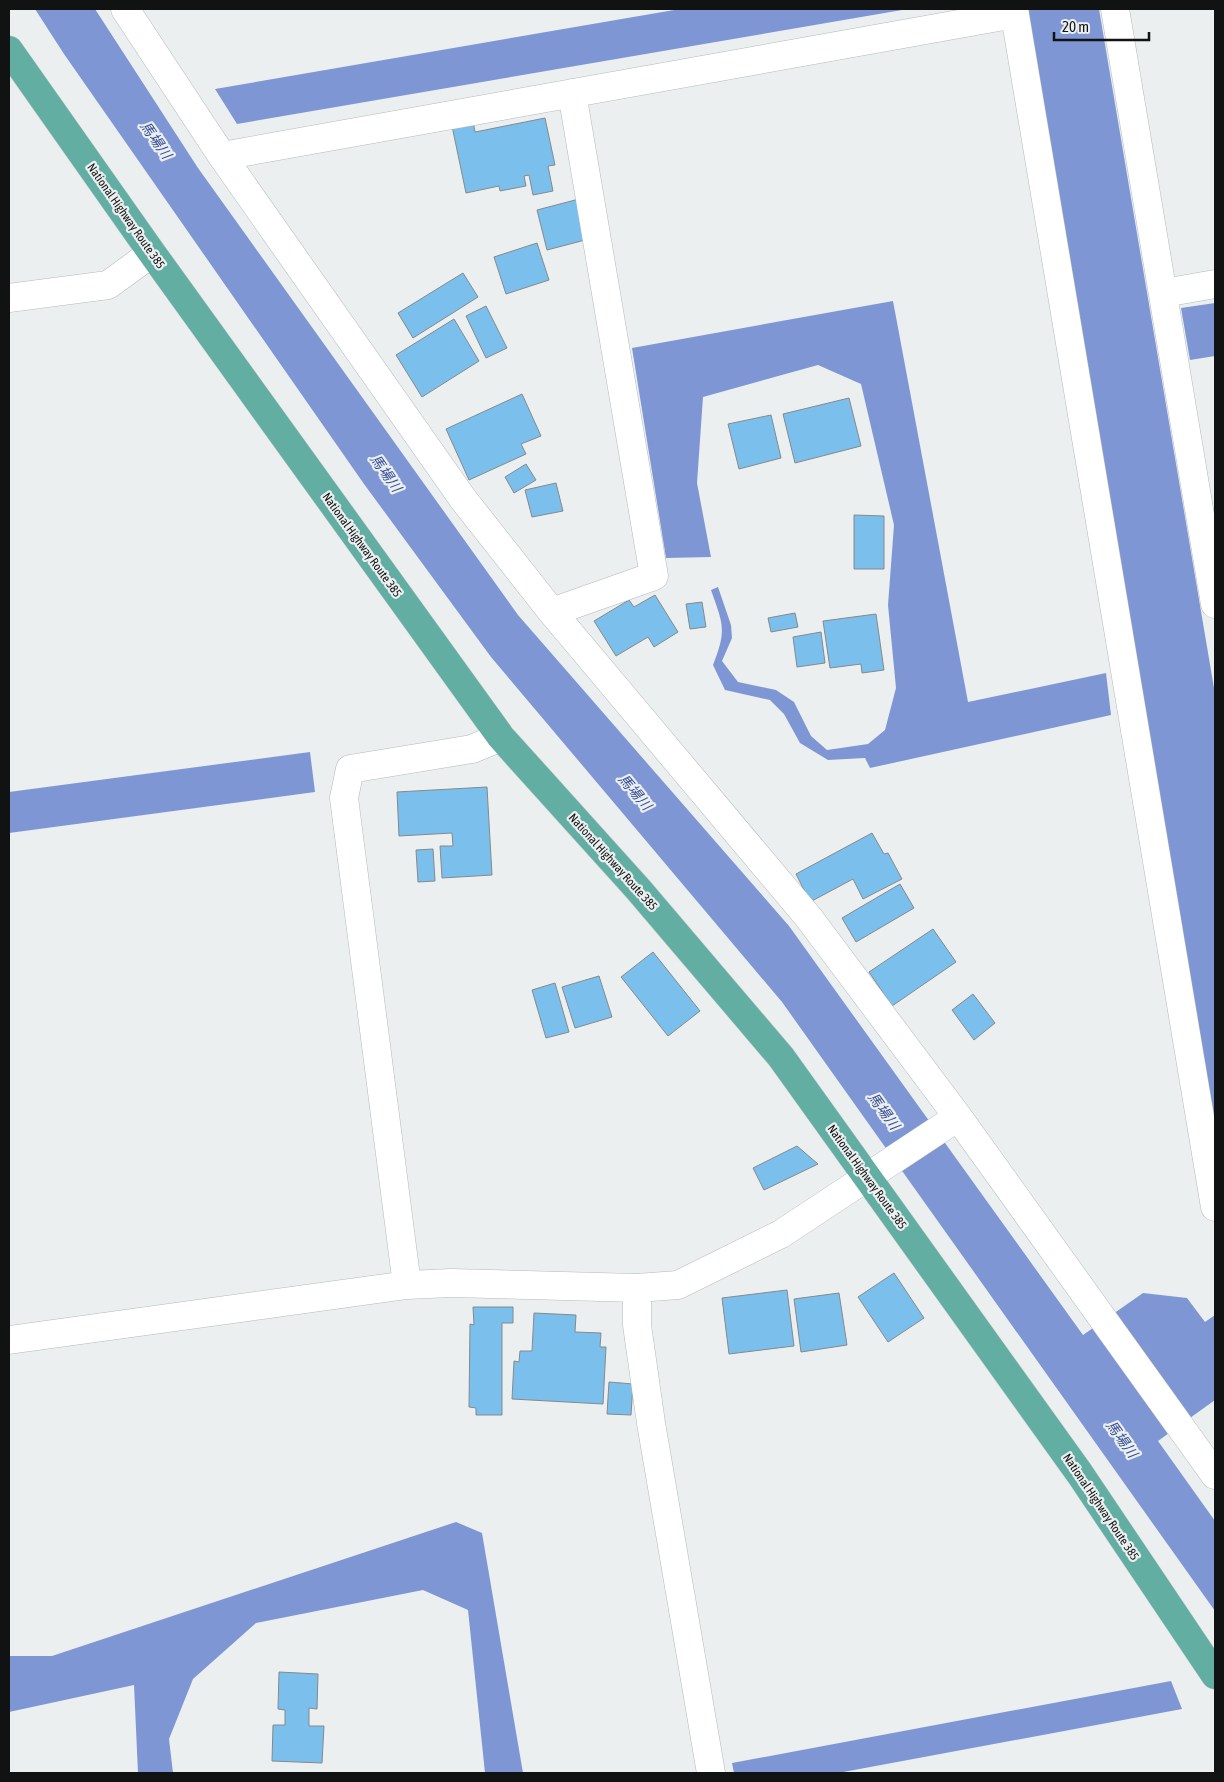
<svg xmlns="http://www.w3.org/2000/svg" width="1224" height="1782" font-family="'Asap Condensed','Noto Sans JP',sans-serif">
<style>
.water{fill:#7f96d4}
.building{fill:#7bbfed;stroke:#86898b}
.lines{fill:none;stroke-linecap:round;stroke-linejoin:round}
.minor-casing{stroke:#b5b9ba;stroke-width:29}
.trunk-casing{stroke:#cbcbcb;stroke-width:29}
.minor{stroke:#fff;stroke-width:28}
.trunk{stroke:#62aea3;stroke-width:28}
.labels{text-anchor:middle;stroke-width:4.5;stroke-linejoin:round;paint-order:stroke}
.street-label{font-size:12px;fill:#111313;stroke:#ebeff0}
.water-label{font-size:14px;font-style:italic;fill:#314993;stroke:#ebeff0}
</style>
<rect width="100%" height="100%" fill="#ebeff0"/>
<!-- water -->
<path class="water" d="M35 9H95L198 168 518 615 789 926 1083 1335 1143 1293 1187 1298 1205 1322 1215 1315V1400L1158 1441 1215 1521V1611L782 1002 491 657 364 484 64 54Z
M680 9H908L237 124 215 89Z
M1026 9H1099L1215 694V1124Z
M893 301 968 702 1106 673 1111 715 870 768 865 758 828 760 800 743 784 714 770 700 725 690 713 665C727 630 723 624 711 590L718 587 731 625 732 638 722 661 738 682 776 690 794 702 811 736 827 750 868 744 885 730 896 688 888 605 894 525 861 384 818 365 703 397 697 483 711 557 666 558 632 348Z
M1215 303V356L1190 360 1181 308Z
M310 752 315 792 9 833V792Z
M456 1522 482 1533 523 1773H485L468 1610 423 1590 256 1623 193 1679 169 1739 173 1773H138L134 1685 9 1712V1656H52Z
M1171 1681 1182 1709 838 1773H734L732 1763Z"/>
<!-- building -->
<path class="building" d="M545 118 555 165 548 166 553 191 533 195 529 175 524 176 526 186 500 191 499 186 466 193 452 126 473 121 475 132Z
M579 199 589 239 547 250 537 210Z
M537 243 549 280 506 294 494 257Z
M463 273 478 297 413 338 398 313Z
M486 306 507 348 486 358 466 316Z
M454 319 479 361 422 397 396 355Z
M522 394 541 436 521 444 526 454 469 480 446 429Z
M849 398 861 446 795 463 783 414Z
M771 415 781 458 739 469 728 424Z
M526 464 536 480 514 493 505 477Z
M556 483 563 511 532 517 525 490Z
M854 515 884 516V569H854Z
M655 595 678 632 654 647 648 637 616 656 594 621 629 600 634 607Z
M702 602 706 627 690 629 686 604Z
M795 613 798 627 771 632 768 618Z
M876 614 884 670 862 673 861 664 830 668 823 621Z
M821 632 825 663 797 667 793 637Z
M487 787 492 875 442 878 440 846H453L452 833 399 836 397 792Z
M872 833 884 854 888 853 902 879 863 899 853 879 810 902 796 874Z
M433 849 435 881 418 882 416 850Z
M900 884 914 908 856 942 842 918Z
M933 929 956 962 892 1006 869 972Z
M653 952 700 1011 668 1036 621 977Z
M599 976 612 1017 575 1028 562 987Z
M555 983 569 1032 546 1038 532 990Z
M973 994 995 1023 974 1040 952 1010Z
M797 1146 818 1164 764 1190 753 1168Z
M894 1273 924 1318 888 1342 858 1297Z
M787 1290 794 1346 729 1354 722 1298Z
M839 1293 847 1345 801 1352 794 1299Z
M473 1307H513V1323H502V1415H476V1408L469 1407 470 1324 474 1325Z
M534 1313 576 1315 575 1332 601 1333 600 1347H606L603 1404 512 1399 514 1361 519 1362 520 1351H532Z
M609 1382 633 1384 631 1415 607 1414Z
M279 1672 318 1674 317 1709 309 1708V1726H324L322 1763 272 1761 273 1725H285V1710L278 1709Z"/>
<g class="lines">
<defs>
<path id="minor" d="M125 9 222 156 463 499 552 612 809 918 958 1117 1215 1475
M1014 9 1215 1207
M1115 9 1215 604
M222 156 1015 14
M1164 293 1215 284
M9 298 108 285 152 253
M552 612 654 576 572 93
M407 1285 344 798 350 769 472 749 501 737
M637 1288V1325L651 1423 711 1773
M9 1340 407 1285 451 1283 637 1288 678 1285 781 1234 958 1117"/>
<path id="trunk" d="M9 50 152 253 501 737 638 889 781 1057 1080 1474 1215 1675"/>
</defs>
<!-- minor casing -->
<use href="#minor" class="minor-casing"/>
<!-- trunk casing -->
<use href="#trunk" class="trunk-casing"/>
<!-- minor -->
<use href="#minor" class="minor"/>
<!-- trunk -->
<use href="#trunk" class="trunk"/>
</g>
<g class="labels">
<!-- street labels -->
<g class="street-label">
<text transform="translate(126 216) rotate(55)" y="4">National Highway Route 385</text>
<text transform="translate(362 545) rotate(54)" y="4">National Highway Route 385</text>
<text transform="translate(613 862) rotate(48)" y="4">National Highway Route 385</text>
<text transform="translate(867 1177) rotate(54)" y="4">National Highway Route 385</text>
<text transform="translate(1101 1507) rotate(56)" y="4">National Highway Route 385</text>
</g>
<!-- water labels -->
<g class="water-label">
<text transform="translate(156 140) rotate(55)" y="5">馬場川</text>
<text transform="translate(386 473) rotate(55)" y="5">馬場川</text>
<text transform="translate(635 792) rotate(50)" y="5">馬場川</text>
<text transform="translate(884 1111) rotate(54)" y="5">馬場川</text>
<text transform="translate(1122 1439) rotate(54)" y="5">馬場川</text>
</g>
</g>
<!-- border -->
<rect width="1224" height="1782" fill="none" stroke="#111313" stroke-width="20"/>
<!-- scale -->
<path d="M1054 32v8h95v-8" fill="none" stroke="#111313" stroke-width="2.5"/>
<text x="1062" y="32" font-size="15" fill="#111313" stroke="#ebeff0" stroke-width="4" paint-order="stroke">20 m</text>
</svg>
